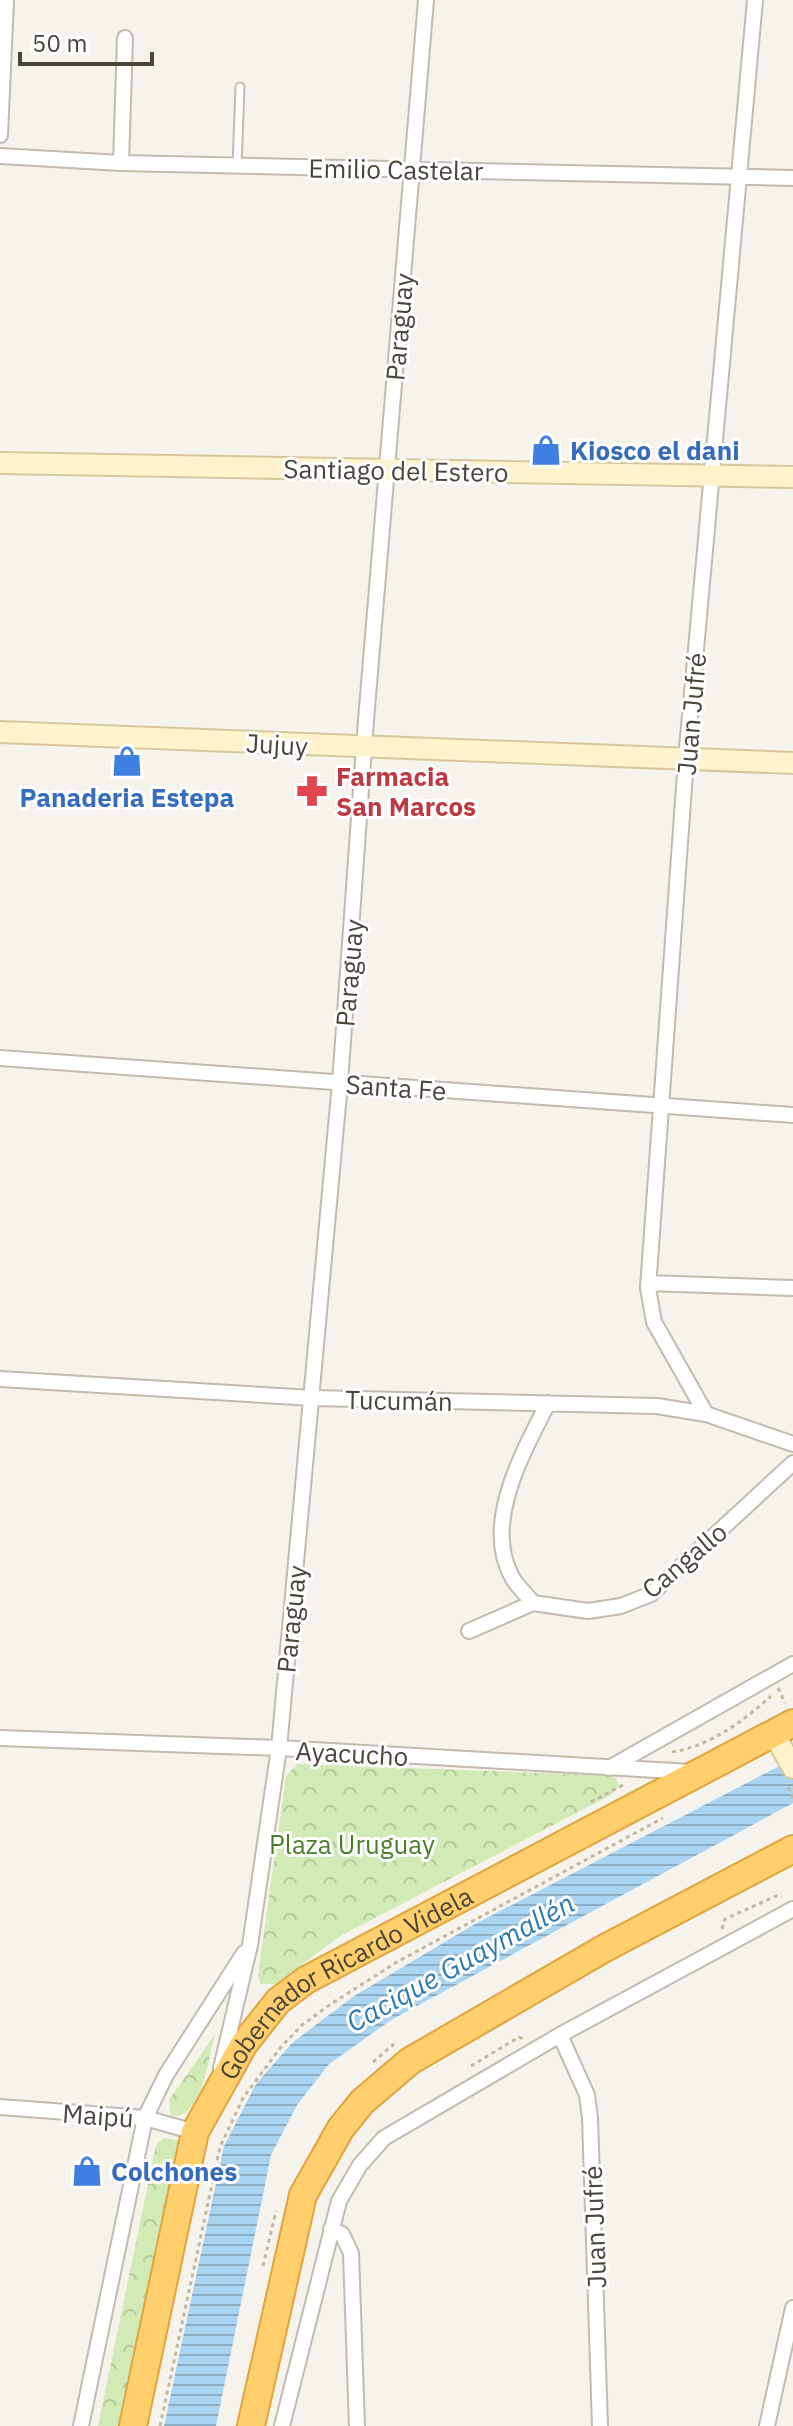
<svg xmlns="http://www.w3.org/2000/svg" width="793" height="2426" viewBox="0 0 793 2426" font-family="'IBM Plex Sans',sans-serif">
<defs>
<pattern id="forest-crowns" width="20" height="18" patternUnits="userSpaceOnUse" patternTransform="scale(2)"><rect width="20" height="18" fill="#d2eab5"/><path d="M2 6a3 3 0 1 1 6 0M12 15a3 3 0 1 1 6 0" fill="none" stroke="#b6ca9c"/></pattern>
<pattern id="water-rules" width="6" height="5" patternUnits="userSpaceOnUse" patternTransform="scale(2)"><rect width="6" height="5" fill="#a9d4f2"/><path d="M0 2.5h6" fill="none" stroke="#8caec5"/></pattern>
</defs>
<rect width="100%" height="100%" fill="#f6f3ec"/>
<path fill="url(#forest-crowns)" d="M297 1764 595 1775 615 1777 619 1786 611 1795 342 1935 275 1984H260L258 1975 286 1776Z
M215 2034C209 2056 202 2123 171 2115L169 2100Z
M164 2138 178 2140 183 2149 122 2426H98L156 2145Z"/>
<path fill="url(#water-rules)" d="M793 1759V1803L391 2020 329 2064 297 2105 271 2155 216 2426H164L224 2146 256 2084 292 2043 354 1996 475 1924Z"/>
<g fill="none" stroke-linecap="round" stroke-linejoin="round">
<defs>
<path id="lane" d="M237 166 240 87"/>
<path id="street" d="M0 135 6 0
M0 156 121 163 793 178
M121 163 125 38
M0 1058 793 1115
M648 1283 793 1288
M0 1379 313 1398 657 1406 706 1414 793 1444
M548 1403C524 1451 481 1524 513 1579 518 1587 527 1595 533 1603L588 1611 621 1606 651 1594 793 1463
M706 1414 654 1322 648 1288 686 759 755 0
M469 1631 533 1603
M0 1738 279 1748 691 1772
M609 1768 793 1664
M560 2035 587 2095 590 2118 600 2426
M221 2068 250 1945 279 1748 340 1083 366 720 426 0
M0 2107 145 2118 195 2132
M331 2229 342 2234 351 2253 357 2426
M81 2426 145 2118 166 2075 244 1953
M282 2426 339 2201 360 2165 384 2138 560 2035 793 1909
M767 2426 793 2308"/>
<path id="secondary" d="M0 463 793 477
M0 732 793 763
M774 1734 793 1768"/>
<g id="highway">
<path id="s1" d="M133 2426 195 2132 244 2044 278 2001 306 1980 793 1723"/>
<path d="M251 2426 303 2195 341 2128 362 2102 410 2061 605 1948 793 1849"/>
</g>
</defs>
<use href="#lane" stroke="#c2bbae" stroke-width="11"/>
<use href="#street" stroke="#c2bbae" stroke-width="18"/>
<use href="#secondary" stroke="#d6c79b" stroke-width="24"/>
<use href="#highway" stroke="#e0a43c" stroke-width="30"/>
<path stroke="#c4b79f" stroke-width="3" stroke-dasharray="4 4" stroke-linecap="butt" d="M778 1688 785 1703
M672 1752C708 1747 744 1721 771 1696
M788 1787 793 1798
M591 1802 623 1785
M722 1929 725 1919 776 1896 782 1897
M373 2062 394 2044
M471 2066 519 2037 523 2039
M263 2266 276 2211
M160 2426 220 2147 243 2098 281 2047 302 2025 331 2004 397 1962 663 1818"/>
<use href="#lane" stroke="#fff" stroke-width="7"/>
<use href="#street" stroke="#fff" stroke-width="14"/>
<use href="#secondary" stroke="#fff3cd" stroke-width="20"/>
<use href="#highway" stroke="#ffcf6e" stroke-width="26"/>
</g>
<defs>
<symbol id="shop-bare" viewBox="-9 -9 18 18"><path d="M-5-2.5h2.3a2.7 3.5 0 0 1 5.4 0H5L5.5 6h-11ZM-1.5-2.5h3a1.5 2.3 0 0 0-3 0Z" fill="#3f7fe0" stroke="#fff" stroke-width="2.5" paint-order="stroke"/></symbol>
<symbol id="pharmacy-bare" viewBox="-9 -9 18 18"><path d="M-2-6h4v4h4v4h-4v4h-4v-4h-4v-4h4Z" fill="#e0444e" stroke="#fff" stroke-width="2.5" paint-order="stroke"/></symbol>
</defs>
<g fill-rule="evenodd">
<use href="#shop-bare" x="524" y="428" width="44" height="44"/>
<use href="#shop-bare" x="105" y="739" width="44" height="44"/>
<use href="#pharmacy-bare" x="290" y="769" width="44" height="44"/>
<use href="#shop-bare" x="65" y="2149" width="44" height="44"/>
</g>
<g text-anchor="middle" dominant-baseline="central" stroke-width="6" stroke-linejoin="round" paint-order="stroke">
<g font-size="26" fill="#4b4439" stroke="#fff">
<text transform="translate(396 169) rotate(1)">Emilio Castelar</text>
<text transform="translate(399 327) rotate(-85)">Paraguay</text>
<text transform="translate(396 470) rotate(1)">Santiago del Estero</text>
<text transform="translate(691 714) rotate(-85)">Juan Jufré</text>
<text transform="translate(277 744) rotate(3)">Jujuy</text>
<text transform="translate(349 973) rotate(-85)">Paraguay</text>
<text transform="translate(396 1087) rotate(4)">Santa Fe</text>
<text transform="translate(399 1400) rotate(1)">Tucumán</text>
<text transform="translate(684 1560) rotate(-40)">Cangallo</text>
<text transform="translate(291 1619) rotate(-84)">Paraguay</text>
<text transform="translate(352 1753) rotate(3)">Ayacucho</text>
<text stroke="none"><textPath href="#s1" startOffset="520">Gobernador Ricardo Videla</textPath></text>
<text transform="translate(98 2115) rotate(4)">Maipú</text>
<text transform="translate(594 2227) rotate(-92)">Juan Jufré</text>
</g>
<g font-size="26" font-weight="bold" fill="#366cbe" stroke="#fff" text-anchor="start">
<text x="570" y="450">Kiosco el dani</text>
<text x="127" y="797" text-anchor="middle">Panaderia Estepa</text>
<text x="111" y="2171">Colchones</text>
</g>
<g font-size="26" font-weight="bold" fill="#be3a42" stroke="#fff" text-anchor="start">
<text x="336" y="776">Farmacia<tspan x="336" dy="30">San Marcos</tspan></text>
</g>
<g font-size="26" fill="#4a7f2a" stroke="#fff">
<text x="352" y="1844">Plaza Uruguay</text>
</g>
<g font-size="28" font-style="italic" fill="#2e7ab2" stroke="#fff">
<text transform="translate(460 1962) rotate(-29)">Cacique Guaymallén</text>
</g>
</g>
<path d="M20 52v12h132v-12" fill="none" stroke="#4b4439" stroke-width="4"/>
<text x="32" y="52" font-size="24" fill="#4b4439" stroke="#ffffff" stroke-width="6" paint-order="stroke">50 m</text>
</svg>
